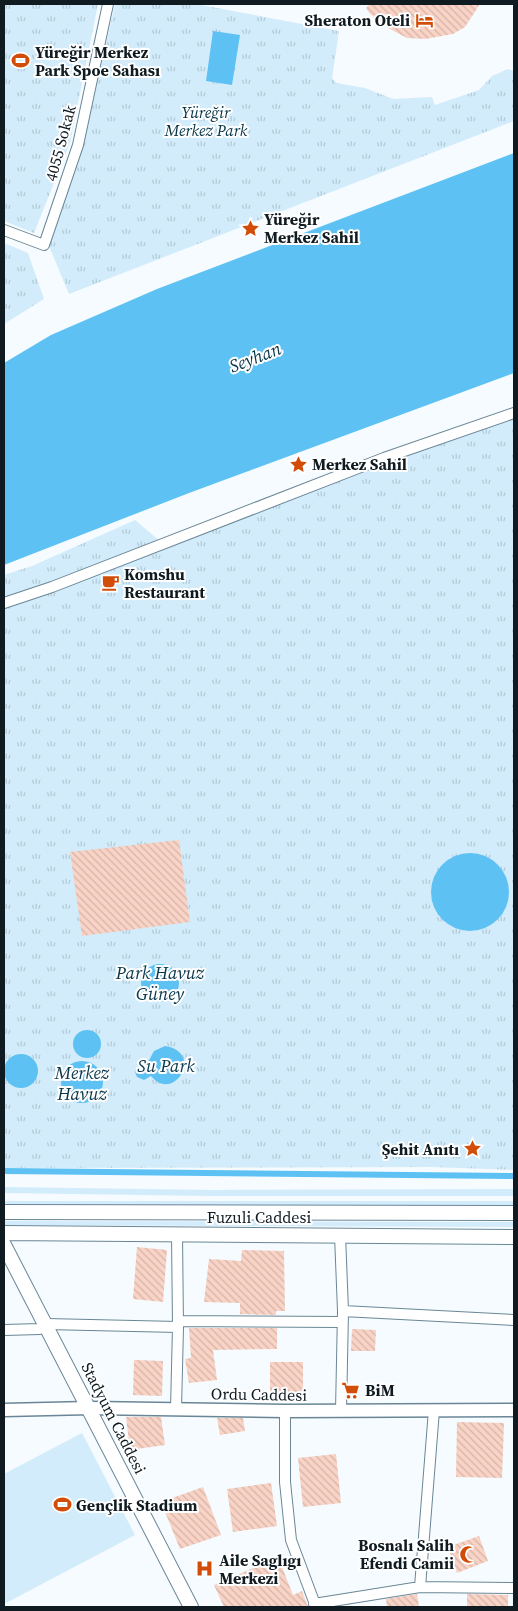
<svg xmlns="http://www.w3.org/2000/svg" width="518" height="1611" viewBox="0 0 518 1611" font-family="'Source Serif 4',serif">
<defs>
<pattern id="park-tufts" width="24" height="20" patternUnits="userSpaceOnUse" patternTransform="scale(1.25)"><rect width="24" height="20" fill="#d2ecfb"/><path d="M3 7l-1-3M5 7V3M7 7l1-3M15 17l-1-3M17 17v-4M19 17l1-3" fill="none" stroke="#b3cad7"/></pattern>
<pattern id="building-back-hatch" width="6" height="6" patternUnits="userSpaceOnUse" patternTransform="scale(1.25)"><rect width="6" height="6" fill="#f9d3c5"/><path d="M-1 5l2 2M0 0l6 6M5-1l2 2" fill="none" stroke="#d4b5a9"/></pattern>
</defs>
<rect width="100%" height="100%" fill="#f5fbfe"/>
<path fill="#d2ecfb" d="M4 1187 212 1190 514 1189V1196H212L4 1193Z
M4 1201H514V1206L4 1205Z
M4 1221 457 1222H514V1227L4 1225Z
M82 1433 135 1535 4 1604V1474Z"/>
<path fill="url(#park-tufts)" d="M4 4H98L70 143 34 233 4 221Z
M115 4H196L339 31 332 78 336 83 365 88 393 99 432 97 435 105 479 90 492 76 508 69 514 71V121L69 294 49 246 83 146Z
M4 243 28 253 44 299 4 324Z
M514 418V1170L432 1167 4 1168V575L32 566 135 520 167 547 378 465Z"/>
<path fill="#5dc2f3" d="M213 31 240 35 232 85 206 81Z
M514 153V373L189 493 4 565V363L51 335 157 289Z
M431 892a39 39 0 1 1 78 0a39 39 0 1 1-78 0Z
M141 983a19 19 0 1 1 38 0a19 19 0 1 1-38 0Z
M73 1044a14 14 0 1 1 28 0a14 14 0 1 1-28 0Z
M165 1046C205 1052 174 1104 151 1076L144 1080 137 1077 135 1072C137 1066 141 1063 147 1064L154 1051Z
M4 1071a17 17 0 1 1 34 0a17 17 0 1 1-34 0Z
M61 1082a21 21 0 1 1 42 0a21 21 0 1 1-42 0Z
M4 1168 511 1173H514V1179L4 1174Z"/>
<path fill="url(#building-back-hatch)" d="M370 4H480L465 27 453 34 425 39 407 38 390 29 370 14 366 8Z
M179 840 190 922 82 936 70 852Z
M137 1247 167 1250 163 1302 133 1299Z
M242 1250 284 1251 285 1311H276V1315L240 1314V1303L204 1302 209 1259 241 1261Z
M189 1328H277V1349L213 1350 217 1380 189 1383 185 1359 191 1358Z
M352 1329 376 1330 375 1351H351Z
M134 1360 163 1361 162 1396 133 1395Z
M270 1362H303V1396H270Z
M126 1417H161L165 1445 130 1450Z
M217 1418H243L245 1431 220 1435Z
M457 1422 504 1423 502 1478 456 1477Z
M336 1454 341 1503 303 1507 298 1458Z
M271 1483 277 1526 233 1532 227 1489Z
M203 1487 221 1535 180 1549 161 1502Z
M479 1536 488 1561 457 1573 448 1547Z
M278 1557 293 1595 302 1591 308 1607H224L214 1585Z
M417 1594 419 1607H387L386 1599Z
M467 1594 508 1595V1607H467Z"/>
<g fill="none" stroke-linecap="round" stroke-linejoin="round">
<defs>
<path id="minor" d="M4 230 44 245 78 145 108 4
M4 603 52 587 384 458 514 413
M340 1235 343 1311 341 1411
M343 1311 514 1320
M178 1321 342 1322
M4 1330 40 1329 46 1324 178 1327
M176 1409 178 1327 177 1234
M285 1411V1482L291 1540 316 1607
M420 1587 434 1410
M314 1604 420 1587 514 1588"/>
<path id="tertiary" d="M4 1410 90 1408 285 1411 514 1410"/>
<path id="secondary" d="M4 1212 514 1213
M4 1233 514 1237
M4 1245 191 1607"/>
</defs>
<use href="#minor" stroke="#6a8696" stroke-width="12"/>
<use href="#tertiary" stroke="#6a8696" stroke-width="15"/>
<use href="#secondary" stroke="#6a8696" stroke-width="16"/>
<use href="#minor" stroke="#fff" stroke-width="10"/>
<use href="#tertiary" stroke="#fff" stroke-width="12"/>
<use href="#secondary" stroke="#fff" stroke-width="14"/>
</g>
<defs>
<symbol id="hotel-bare" viewBox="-9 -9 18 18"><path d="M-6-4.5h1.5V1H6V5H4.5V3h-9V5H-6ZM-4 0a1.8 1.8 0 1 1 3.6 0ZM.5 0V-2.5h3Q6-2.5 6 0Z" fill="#d24d08" stroke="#fff" stroke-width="2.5" paint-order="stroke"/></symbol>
<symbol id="stadium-bare" viewBox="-9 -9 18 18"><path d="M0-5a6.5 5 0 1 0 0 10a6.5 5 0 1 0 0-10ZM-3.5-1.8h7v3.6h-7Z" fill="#d24d08" stroke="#fff" stroke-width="2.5" paint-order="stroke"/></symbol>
<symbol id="sight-bare" viewBox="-9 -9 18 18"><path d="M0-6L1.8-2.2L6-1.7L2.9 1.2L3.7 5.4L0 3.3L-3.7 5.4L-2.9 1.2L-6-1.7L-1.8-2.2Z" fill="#d24d08" stroke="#fff" stroke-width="2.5" paint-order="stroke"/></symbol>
<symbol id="cafe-bare" viewBox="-9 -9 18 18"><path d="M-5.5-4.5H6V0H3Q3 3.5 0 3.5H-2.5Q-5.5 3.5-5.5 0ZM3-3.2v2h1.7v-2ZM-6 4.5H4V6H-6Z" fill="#d24d08" stroke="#fff" stroke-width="2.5" paint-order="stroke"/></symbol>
<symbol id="supermarket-bare" viewBox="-9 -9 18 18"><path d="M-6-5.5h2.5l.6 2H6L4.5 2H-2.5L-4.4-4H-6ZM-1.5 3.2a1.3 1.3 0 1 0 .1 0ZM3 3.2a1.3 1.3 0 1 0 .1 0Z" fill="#d24d08" stroke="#fff" stroke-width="2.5" paint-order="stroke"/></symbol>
<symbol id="mosque-bare" viewBox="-9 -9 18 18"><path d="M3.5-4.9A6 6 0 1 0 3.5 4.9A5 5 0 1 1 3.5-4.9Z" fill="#d24d08" stroke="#fff" stroke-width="2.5" paint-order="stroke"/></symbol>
<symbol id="hospital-bare" viewBox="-9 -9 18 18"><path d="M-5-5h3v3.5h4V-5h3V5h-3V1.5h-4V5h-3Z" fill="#d24d08" stroke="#fff" stroke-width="2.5" paint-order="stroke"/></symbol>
</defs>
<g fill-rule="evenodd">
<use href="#hotel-bare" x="412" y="8" width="25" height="25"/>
<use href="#stadium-bare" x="8" y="48" width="25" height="25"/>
<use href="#sight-bare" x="238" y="216" width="25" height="25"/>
<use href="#sight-bare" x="286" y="452" width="25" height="25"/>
<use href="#cafe-bare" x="98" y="570" width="25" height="25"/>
<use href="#sight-bare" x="460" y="1136" width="25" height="25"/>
<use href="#supermarket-bare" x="338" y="1378" width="25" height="25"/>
<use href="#stadium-bare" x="50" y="1492" width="25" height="25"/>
<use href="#mosque-bare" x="456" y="1542" width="25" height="25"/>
<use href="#hospital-bare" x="192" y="1556" width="25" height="25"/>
</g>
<g text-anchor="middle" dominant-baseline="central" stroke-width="4" stroke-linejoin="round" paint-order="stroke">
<g font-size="16" font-weight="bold" fill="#0f1b21" stroke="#fff" text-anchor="start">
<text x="410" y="20" text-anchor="end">Sheraton Oteli</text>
<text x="35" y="52">Yüreğir Merkez<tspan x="35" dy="18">Park Spoe Sahası</tspan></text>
<text x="264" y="219">Yüreğir<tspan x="264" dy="18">Merkez Sahil</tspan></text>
<text x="312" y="464">Merkez Sahil</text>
<text x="124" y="574">Komshu<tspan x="124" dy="18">Restaurant</tspan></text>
<text x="459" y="1149" text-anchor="end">Şehit Anıtı</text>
<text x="365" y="1390">BiM</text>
<text x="76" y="1505">Gençlik Stadium</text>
<text x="454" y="1545" text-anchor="end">Bosnalı Salih<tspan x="454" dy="18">Efendi Camii</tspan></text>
<text x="219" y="1560">Aile Saglıgı<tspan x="219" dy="18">Merkezi</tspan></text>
</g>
<g font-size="16" font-style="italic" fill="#043347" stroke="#fff">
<text x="206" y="112">Yüreğir<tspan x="206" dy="18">Merkez Park</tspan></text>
</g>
<g font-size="16" fill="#0f1b21" stroke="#fff">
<text transform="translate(60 143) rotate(-75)">4055 Sokak</text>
<text x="259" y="1217">Fuzuli Caddesi</text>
<text transform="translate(259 1394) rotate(1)">Ordu Caddesi</text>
<text transform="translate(114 1418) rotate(63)">Stadyum Caddesi</text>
</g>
<g font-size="18" font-style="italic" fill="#08374b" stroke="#fff">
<text transform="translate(255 357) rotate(-21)">Seyhan</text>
<text x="160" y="972">Park Havuz<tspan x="160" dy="21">Güney</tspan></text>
<text x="166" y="1065">Su Park</text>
<text x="82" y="1072">Merkez<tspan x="82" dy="21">Havuz</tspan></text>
</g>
</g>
<rect width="518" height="1611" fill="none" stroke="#0f1b21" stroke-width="10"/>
</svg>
